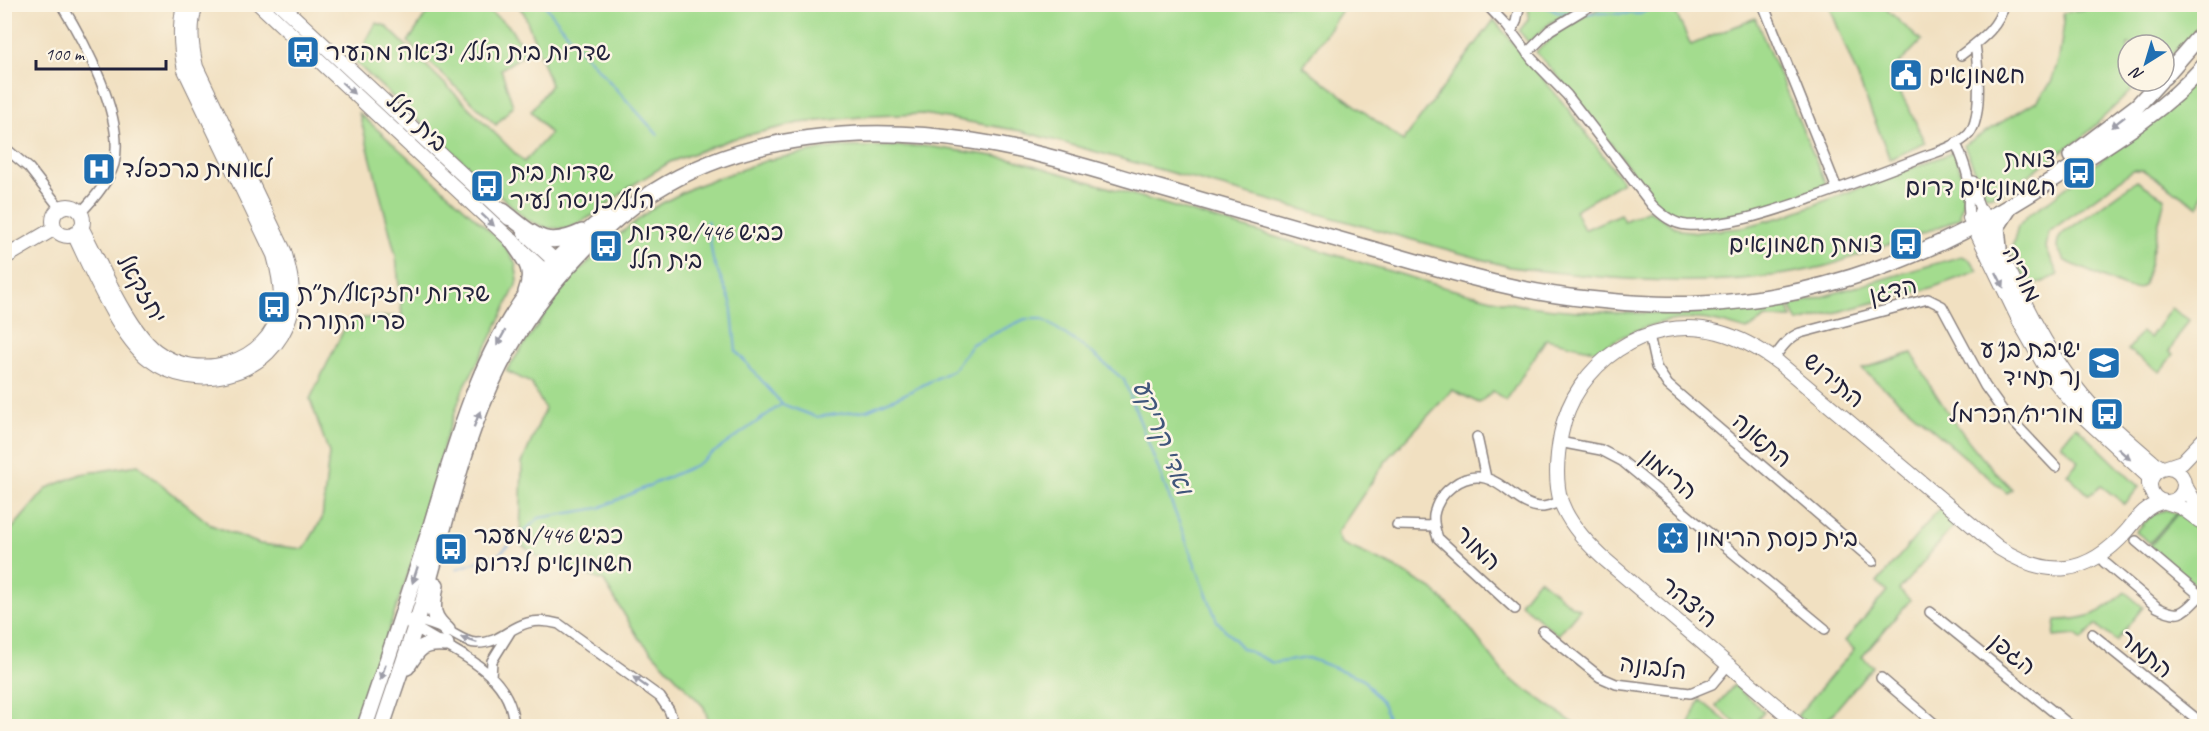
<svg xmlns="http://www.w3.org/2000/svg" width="2209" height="731" viewBox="0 0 2209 731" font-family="Caveat,'Playpen Sans Hebrew',sans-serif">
<rect width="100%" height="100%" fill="#fcf5e5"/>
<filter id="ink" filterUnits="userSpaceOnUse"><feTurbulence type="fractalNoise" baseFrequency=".0167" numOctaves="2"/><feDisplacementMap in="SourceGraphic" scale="12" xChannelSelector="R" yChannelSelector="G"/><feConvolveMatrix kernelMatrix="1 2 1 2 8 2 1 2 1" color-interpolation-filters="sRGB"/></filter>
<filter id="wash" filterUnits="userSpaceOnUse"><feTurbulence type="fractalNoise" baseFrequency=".008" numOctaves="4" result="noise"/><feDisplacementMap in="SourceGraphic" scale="24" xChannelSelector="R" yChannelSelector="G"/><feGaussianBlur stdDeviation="1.35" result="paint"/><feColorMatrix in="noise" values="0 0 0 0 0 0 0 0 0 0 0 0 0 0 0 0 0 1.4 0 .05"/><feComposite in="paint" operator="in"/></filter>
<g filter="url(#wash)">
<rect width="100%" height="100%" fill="#f1e0c1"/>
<path fill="#a3dc8e" stroke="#627f64" stroke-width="1.5" d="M433 4 485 5 486 9 508 25 527 53 501 69 513 106 496 125 408 42Z
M517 5H1342L1345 6 1303 66 1403 141 1494 20 1564 104 1623 182 1575 210 1584 230 1620 214 1624 221 1649 210 1680 230 1698 232 1740 228 1785 216 1954 152 1966 187 1960 213 1961 217 1947 224C1919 234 1892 243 1865 253 1851 257 1836 264 1822 267 1718 291 1614 280 1510 267L1021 131 923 114 871 116 799 123 732 139 670 162 631 186 597 213 568 229 547 228 527 220 355 62 376 23 386 26 524 162 550 134 531 111 551 85 524 13Z
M1529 5V4L1583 5 1550 23 1529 43 1519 31 1528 20Z
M1605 5H1672L1691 45 1755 18 1826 184C1782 202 1698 239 1657 204L1572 93 1536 52 1562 28Z
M1829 5H1887L1885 8 1921 41 1889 74 1905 101 1926 143 1890 159Z
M2106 5H2204V20L2189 38 2164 60V45H2128V81H2141L2083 137 2001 194 1986 196 1964 145 2038 100 2051 83 2059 58 2064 23 2063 13Z
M2204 69V185L2199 207 2143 170H2133L2049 232 2046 248 2058 275 2029 288 2011 251 2018 226 2029 214 2049 201 2157 116Z
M359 113 502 242 515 262 518 281 490 340 463 389 445 441 412 563 355 726H5V537L47 488 81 474 138 465 211 525 260 544 304 549 322 519 329 453 310 399 349 319 402 316 396 256Z
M927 146 1013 159 1450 289C1473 294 1497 301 1521 305 1609 318 1699 313 1787 306L1792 318H1766L1747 330C1732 326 1714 319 1698 319 1662 318 1627 331 1598 351L1546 339 1506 401 1493 391 1479 403 1452 390 1386 461 1337 533 1341 543 1392 566 1432 589 1462 618 1506 676 1578 726H710L704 707 638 637 604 581 543 560 520 544 522 463 545 409 531 383 506 371 565 285 606 245 653 208 693 187 768 160 837 147Z
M2137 181 2165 198 2144 286 2136 289 2127 288 2065 261 2057 247 2058 240 2062 234Z
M1962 256 1970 260 1978 271 1931 288 1798 322 1790 306Z
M2171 308 2189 320 2169 351 2173 354 2160 372 2128 350 2141 332 2150 338Z
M1912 353C1940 404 1970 449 2012 489L2007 493 1862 369Z
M2076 426 2139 487 2125 504 2101 486 2089 495 2067 474 2079 461 2061 444Z
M1939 509 1956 523 1899 590 1910 600 1862 657 1873 666 1822 726H1810L1797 716 1854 649 1845 641 1887 591 1877 583Z
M2167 510 2176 513 2150 543 2136 532C2146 521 2152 512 2167 510Z
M2178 513 2204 535V592L2150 546Z
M1539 579 1572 606 1580 609 1558 635 1520 603Z
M2125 592 2143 607 2116 641 2096 625 2082 640 2076 635 2054 637 2056 620C2088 620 2101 614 2125 592Z
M1734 685 1764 712 1752 726H1739L1716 706Z
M1700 700 1732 726H1689Z"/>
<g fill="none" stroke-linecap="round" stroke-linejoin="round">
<path stroke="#6da3db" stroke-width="2" d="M544 4 579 48 658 135
M1540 4 1557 12 1571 13
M1586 13 1640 14 1659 4
M707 221 713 260 731 302 736 351 782 404 816 417 867 410 905 394 953 370 972 344 1025 319H1043L1092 353 1124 380 1217 621 1242 648 1273 663 1308 658 1362 678 1384 705 1390 726
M456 569 499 554 539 518 599 508 696 465 782 404"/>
</g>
</g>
<g filter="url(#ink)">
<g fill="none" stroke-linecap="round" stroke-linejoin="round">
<defs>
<path id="street" d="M61 4C84 41 126 119 114 164 108 183 94 199 80 213
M1486 4 1507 26 1532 59 1567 95 1652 205C1662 215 1673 224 1687 225 1730 227 1773 211 1812 198 1847 186 1881 173 1915 160 1932 153 1956 148 1969 134 1983 117 1978 65 1975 44
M1763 4 1837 189
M1511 32 1516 22 1520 4
M1527 53 1550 30 1593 4
M1961 55C1979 41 1999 28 2004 4
M1956 143C1961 156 1968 171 1969 185 1970 197 1966 206 1970 218
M4 147 29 168 60 208
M1973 181 1977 201 1981 212
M1649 335 1656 367 1668 385 1873 561
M1773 359C1781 349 1787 338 1800 333L1928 299 1942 306 1985 386 2003 411 2056 467
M1477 437 1486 478
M1559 442 1601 450 1622 461 1825 629
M1397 525 1434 526
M2136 541 2203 598
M2101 555 2104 562 2157 607C2180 619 2183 613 2200 596
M1515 609 1438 538C1435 530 1433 523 1434 515 1438 492 1463 473 1485 478 1506 483 1520 508 1543 507 1549 506 1556 503 1561 502
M1930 612 2071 726
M1543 631 1600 677 1616 684 1690 693 1712 684 1728 665
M2092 634 2204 725
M491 677 492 661 510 632
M1881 678 1937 726
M514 726C511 664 441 650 402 618 417 619 431 624 446 630 455 634 466 643 476 643 509 644 513 612 559 624L660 697 669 710 675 726"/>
<path id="secondary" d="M259 4 545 272 553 275
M280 4 509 218
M53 221a15 15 0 1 1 30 0a15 15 0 1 1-30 0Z
M1981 212C2010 271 2035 334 2075 386 2097 415 2126 439 2154 463L2162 468
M1970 218 2022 326 2050 375 2084 417 2149 477V485
M81 227C99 260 128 330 156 351 198 383 269 364 280 309 283 291 279 273 274 255L185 70C180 47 179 27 184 4
M525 233 556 262 558 269
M74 234C91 269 119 336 149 359 196 396 274 375 290 315 295 293 290 272 284 251L196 67C191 45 189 26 196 4
M4 258 55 228
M2167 467 2182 462 2204 439
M2150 485a17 17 0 1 1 34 0a17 17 0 1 1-34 0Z
M2184 484 2193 499 2204 510
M2166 502 2181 507 2204 524
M1800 726 1602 557C1586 542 1569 524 1561 502 1555 482 1557 455 1561 434 1574 364 1647 313 1718 332 1741 338 1760 349 1779 363L1999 548C2048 579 2087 576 2127 531 2137 519 2145 506 2162 502"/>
<path id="primary" d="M2164 77 2204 31
M2071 156 2137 106 2160 81
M503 211C533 234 544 250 582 232
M512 241C525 260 535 269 526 292
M1999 248 1997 227 2008 210
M436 585C433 606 429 615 447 630
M407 667C419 647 423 642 446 644
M365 726C387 662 408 597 429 532 455 447 477 357 533 286 553 260 580 238 605 217
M382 726C395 687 409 647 421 608 450 511 468 407 526 321 559 272 604 224 653 192 746 133 865 125 972 141 1035 150 1098 171 1159 188 1239 211 1319 234 1399 257 1461 275 1524 293 1588 299 1625 303 1664 306 1701 304 1823 299 1940 252 2041 187 2098 150 2159 117 2204 66"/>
</defs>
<use href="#street" stroke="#8a817e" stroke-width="12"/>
<use href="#secondary" stroke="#8a817e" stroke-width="16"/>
<use href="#primary" stroke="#8a817e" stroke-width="18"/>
<use href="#street" stroke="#fff" stroke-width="9"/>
<use href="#secondary" stroke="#fff" stroke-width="14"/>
<use href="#primary" stroke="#fff" stroke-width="15"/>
</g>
<defs><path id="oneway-solid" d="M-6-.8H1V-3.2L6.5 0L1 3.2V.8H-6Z" transform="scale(1.5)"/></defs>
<g fill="#9c9ca7">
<use href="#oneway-solid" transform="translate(348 88) rotate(43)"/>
<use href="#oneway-solid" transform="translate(2118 122) rotate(142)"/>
<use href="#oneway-solid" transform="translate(488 220) rotate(43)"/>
<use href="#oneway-solid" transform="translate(2000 280) rotate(64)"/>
<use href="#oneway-solid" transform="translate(501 338) rotate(119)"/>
<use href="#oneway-solid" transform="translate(477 419) rotate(-69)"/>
<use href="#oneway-solid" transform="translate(2124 454) rotate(42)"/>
<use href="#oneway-solid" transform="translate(415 575) rotate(108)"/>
<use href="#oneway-solid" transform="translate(469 640) rotate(-162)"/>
<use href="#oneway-solid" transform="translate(383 672) rotate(109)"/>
<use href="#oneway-solid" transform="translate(640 682) rotate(-144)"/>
</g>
</g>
<defs>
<symbol id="bus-square" viewBox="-11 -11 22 22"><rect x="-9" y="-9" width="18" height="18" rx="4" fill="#1f6fb2" stroke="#fcf5e5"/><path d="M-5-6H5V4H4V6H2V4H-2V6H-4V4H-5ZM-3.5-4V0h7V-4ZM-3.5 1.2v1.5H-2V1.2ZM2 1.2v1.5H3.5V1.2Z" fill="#fff"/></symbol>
<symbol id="civic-square" viewBox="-11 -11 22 22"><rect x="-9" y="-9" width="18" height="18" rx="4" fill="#1f6fb2" stroke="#fcf5e5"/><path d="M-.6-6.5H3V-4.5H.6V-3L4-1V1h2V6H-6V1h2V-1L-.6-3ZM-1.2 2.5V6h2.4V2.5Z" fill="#fff"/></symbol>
<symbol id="hospital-square" viewBox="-11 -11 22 22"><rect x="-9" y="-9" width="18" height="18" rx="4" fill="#1f6fb2" stroke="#fcf5e5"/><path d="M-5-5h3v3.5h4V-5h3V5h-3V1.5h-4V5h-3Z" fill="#fff"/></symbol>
<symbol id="school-square" viewBox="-11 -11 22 22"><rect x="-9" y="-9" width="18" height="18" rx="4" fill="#1f6fb2" stroke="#fcf5e5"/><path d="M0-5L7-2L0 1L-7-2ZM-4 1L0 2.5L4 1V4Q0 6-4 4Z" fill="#fff"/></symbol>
<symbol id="synagogue-square" viewBox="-11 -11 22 22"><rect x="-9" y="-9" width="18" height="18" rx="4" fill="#1f6fb2" stroke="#fcf5e5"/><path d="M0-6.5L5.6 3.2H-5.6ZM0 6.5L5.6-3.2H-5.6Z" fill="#fff"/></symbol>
</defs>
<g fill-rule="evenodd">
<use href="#bus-square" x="284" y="33" width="38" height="38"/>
<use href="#civic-square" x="1887" y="56" width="38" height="38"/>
<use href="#hospital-square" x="80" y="150" width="38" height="38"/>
<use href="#bus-square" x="2060" y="154" width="38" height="38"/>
<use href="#bus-square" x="468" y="167" width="38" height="38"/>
<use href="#bus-square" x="1887" y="225" width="38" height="38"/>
<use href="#bus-square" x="587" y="227" width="38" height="38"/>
<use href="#bus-square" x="255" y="288" width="38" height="38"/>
<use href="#school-square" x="2085" y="344" width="38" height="38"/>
<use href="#bus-square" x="2088" y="395" width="38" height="38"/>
<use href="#synagogue-square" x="1654" y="519" width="38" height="38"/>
<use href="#bus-square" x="432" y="530" width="38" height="38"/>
</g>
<g text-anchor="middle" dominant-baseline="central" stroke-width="5" stroke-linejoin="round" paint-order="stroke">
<g font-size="24" fill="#22223b" stroke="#fcf5e5" text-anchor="start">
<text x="326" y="52">שדרות בית הלל/ יציאה מהעיר</text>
<text x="1929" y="75">חשמונאים</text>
<text x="2056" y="159" text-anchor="end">צומת<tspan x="2056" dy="28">חשמונאים דרום</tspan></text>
<text x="122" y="169">לאומית ברכפלד</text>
<text x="510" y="172">שדרות בית<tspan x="510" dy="28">הלל/כניסה לעיר</tspan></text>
<text x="629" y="232">כביש 446/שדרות<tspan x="629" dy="28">בית הלל</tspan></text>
<text x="1883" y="244" text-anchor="end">צומת חשמונאים</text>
<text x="297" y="293">שדרות יחזקאל/ת״ת<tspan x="297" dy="28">פרי התורה</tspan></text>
<text x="2081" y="349" text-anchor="end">ישיבת בנ"ע<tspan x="2081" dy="28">נר תמיד</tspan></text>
<text x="2084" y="414" text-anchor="end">מוריה/הכרמל</text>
<text x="474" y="535">כביש 446/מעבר<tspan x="474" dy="28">חשמונאים לדרום</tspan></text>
<text x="1696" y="538">בית כנסת הרימון</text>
</g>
<g font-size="24" fill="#22223b" stroke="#fcf5e5">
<text transform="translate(417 122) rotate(43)">בית הלל</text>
<text transform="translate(2022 274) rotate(64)">מוריה</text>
<text transform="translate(142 289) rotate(60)">יחזקאל</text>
<text transform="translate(1893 290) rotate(-13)">הדגן</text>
<text transform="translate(1834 380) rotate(40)">התירוש</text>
<text transform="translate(1762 440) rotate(41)">התאנה</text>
<text transform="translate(1669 474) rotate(40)">הרימון</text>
<text transform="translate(1478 548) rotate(44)">המור</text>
<text transform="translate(1689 602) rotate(40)">היצהר</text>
<text transform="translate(2013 654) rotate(39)">הגפן</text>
<text transform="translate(2146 654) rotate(39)">התמר</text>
<text transform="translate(1653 667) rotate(7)">הלבונה</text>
</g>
<g font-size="26" font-style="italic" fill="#40567b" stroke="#fcf5e5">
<text transform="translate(1163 437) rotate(68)">ואדי קריקע</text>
</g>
</g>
<rect width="2209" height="731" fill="none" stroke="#fcf5e5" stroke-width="24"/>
<g transform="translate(2146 63) rotate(217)"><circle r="28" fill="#fcf5e5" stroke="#a5a1a1" stroke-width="1.5"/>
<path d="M0-4.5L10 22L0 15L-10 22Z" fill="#1f6fb2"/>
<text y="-9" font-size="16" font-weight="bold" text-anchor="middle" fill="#22223b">N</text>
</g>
<path d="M36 60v9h130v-9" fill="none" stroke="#22223b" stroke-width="3"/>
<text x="45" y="60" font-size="18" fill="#22223b" stroke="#fcf5e5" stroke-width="4.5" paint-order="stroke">100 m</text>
</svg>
